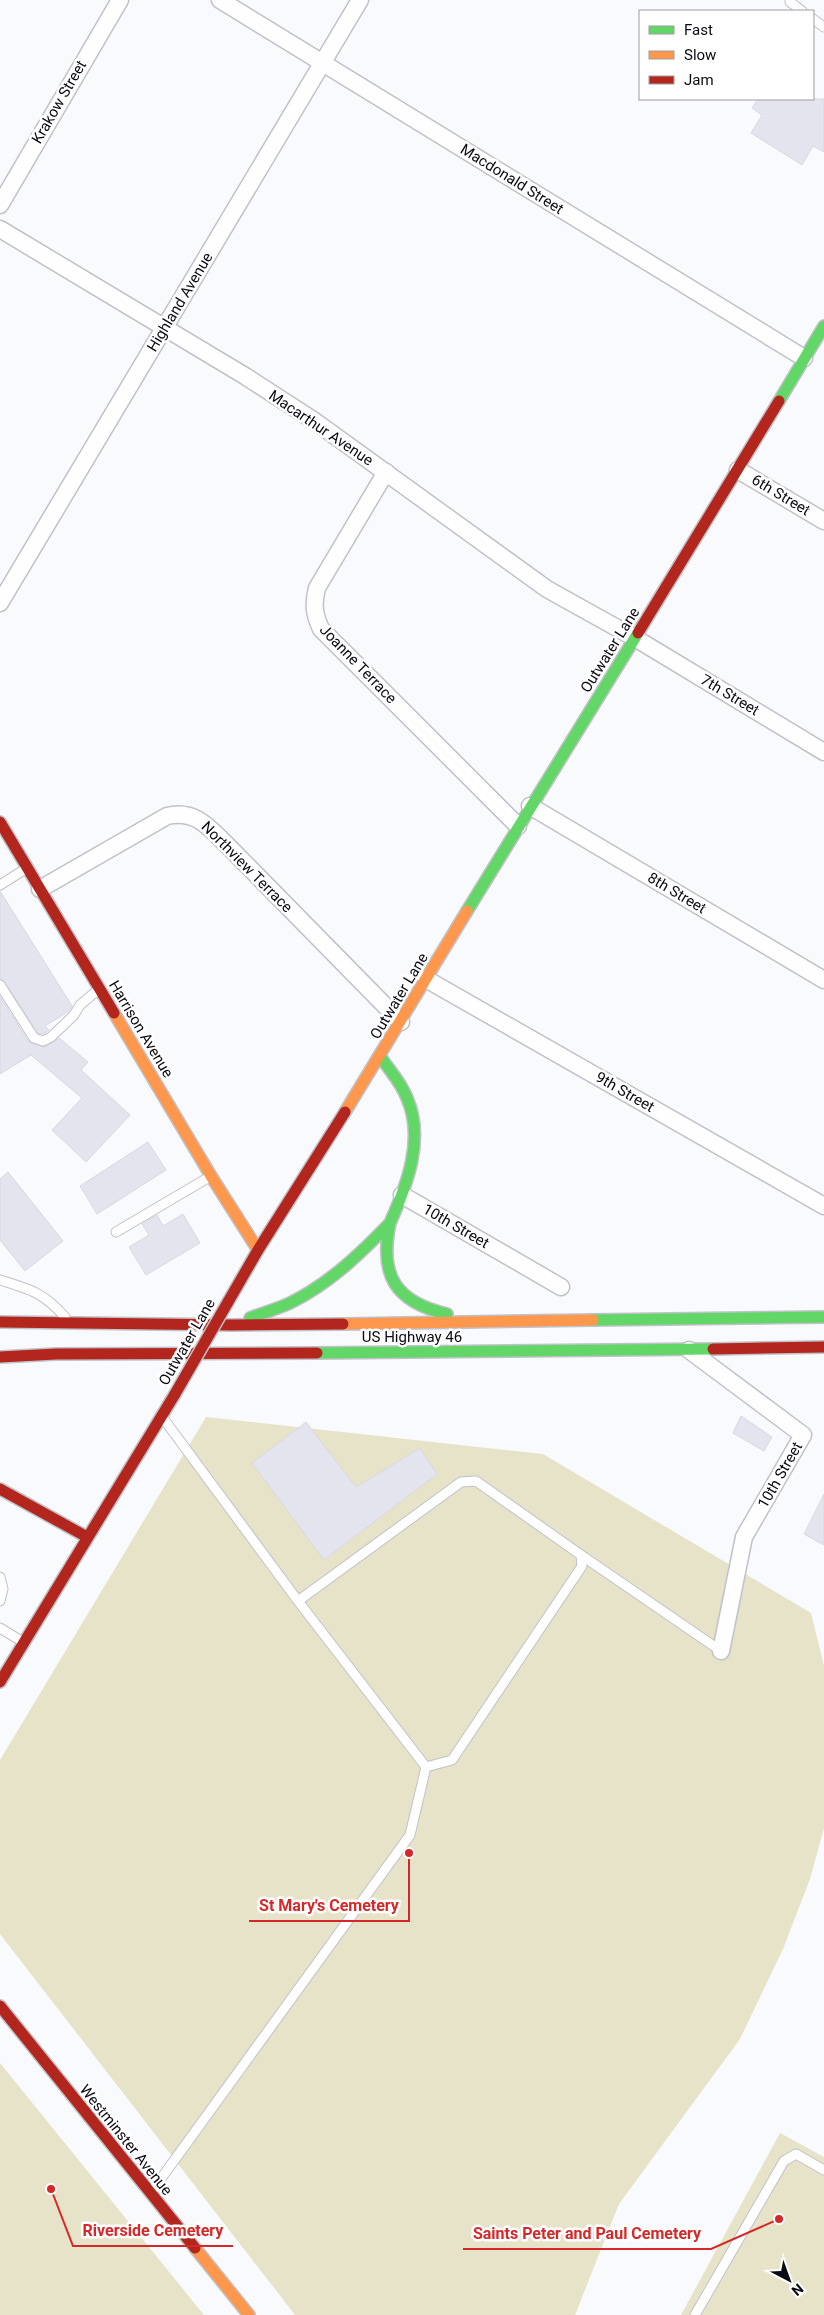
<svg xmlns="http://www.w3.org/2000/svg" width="824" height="2315" viewBox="0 0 824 2315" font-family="Roboto,sans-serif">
<rect width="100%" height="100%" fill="#f9fafe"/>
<path fill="#e6e3c9" d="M206 1417 543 1454 811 1613 824 1666V1828L810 1879 783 1949 740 2039 619 2204 575 2315H295L0 1934V1760Z
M0 2063 204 2315H0Z
M780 2133 824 2157V2315H681Z"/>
<path fill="#e4e4ef" stroke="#d8d8e0" d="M758 99H824V152L813 146 802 165 751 133 762 115 752 108Z
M0 891 72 1006 69 1011 45 1026 49 1030 43 1034 38 1033 5 982 0 979Z
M0 997 29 1042 45 1047 59 1038 88 1062 81 1070 130 1115 86 1162 52 1130 82 1098 31 1055 0 1074Z
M148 1142 166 1170 97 1214 80 1186Z
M8 1172 63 1241 25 1271 0 1240V1179Z
M183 1214 200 1243 146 1275 129 1247 149 1235 142 1224 157 1215 163 1226Z
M741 1416 772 1437 764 1451 733 1433Z
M306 1422 356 1487 420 1448 437 1474 324 1560 252 1463Z
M824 1494V1545L804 1534Z"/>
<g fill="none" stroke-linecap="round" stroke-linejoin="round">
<defs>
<path id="lane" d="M790 0V2L802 11
M813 19 824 27
M0 885 27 868
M0 985 34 1038 43 1041 51 1037 74 1015 80 1005 99 989
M116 1232 211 1176
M0 1280C30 1289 44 1293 65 1317
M581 1555 721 1651
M0 1577 3 1589 0 1601
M298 1601 461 1482 476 1481 581 1555 582 1566 452 1760 426 1767
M0 1628 23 1642
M152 2191 410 1835 426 1767 298 1601 163 1418
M695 2315 784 2161 796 2154 824 2170"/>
<path id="street" d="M220 0 804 358
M0 205 120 0
M0 229 245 376 313 420 547 589 635 638 824 752
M738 470 824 521
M386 472 317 588C313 604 314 614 321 629L518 826
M0 603 360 0
M530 806 824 980
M40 889 167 816C197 809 210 829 230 848L401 1022
M426 979 824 1206
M402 1195 561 1287
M689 1350 803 1435 744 1537 721 1651"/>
<path id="fast" d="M779 401 824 326
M467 911 638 633
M380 1056C389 1070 401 1082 407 1098 425 1139 407 1185 390 1223
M390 1223C379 1275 395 1302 447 1314
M250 1318C263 1313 277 1309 290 1303 329 1284 360 1254 390 1223
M593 1320 824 1317
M317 1353 713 1349"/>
<path id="slow" d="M114 1013 211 1176 258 1250
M345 1112 467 911
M343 1324 593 1320
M195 2248 249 2315"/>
<path id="jam" d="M638 633 779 401
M0 822 114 1013
M228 1302 258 1250 345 1112
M0 1322 233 1325 343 1324
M713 1349 824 1347
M0 1357 56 1354 317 1353
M0 1489 87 1537
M0 1682 175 1394
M0 2006 195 2248"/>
</defs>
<use href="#lane" stroke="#c1c2c9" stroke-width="11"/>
<use href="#street" stroke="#c1c2c9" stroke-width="19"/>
<use href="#fast" stroke="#c1c2c9" stroke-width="14"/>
<use href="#slow" stroke="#c1c2c9" stroke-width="14"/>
<use href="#jam" stroke="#c1c2c9" stroke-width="14"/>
<use href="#lane" stroke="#fefeff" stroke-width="9"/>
<use href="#street" stroke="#fefeff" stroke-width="16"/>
<use href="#fast" stroke="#63d668" stroke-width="11"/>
<use href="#slow" stroke="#ff974d" stroke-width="11"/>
<use href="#jam" stroke="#b3261e" stroke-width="11"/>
<defs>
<path id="jam-bridge" d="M175 1394 228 1302"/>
</defs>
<use href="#jam-bridge" stroke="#c1c2c9" stroke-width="14" stroke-linecap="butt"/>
<use href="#jam-bridge" stroke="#b3261e" stroke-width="11"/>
</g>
<g text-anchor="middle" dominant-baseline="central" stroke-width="5" stroke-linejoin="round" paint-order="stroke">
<g font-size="15" fill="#0a0a14" stroke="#fff">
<text transform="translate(59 102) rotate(-60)">Krakow Street</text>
<text transform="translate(512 179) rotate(32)">Macdonald Street</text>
<text transform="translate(180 302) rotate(-59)">Highland Avenue</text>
<text transform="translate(321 428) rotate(34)">Macarthur Avenue</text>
<text transform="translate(781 495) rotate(31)">6th Street</text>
<text transform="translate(610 650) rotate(-58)">Outwater Lane</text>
<text transform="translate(358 664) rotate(46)">Joanne Terrace</text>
<text transform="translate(730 695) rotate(31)">7th Street</text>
<text transform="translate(247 867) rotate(45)">Northview Terrace</text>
<text transform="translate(677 893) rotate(31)">8th Street</text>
<text transform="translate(399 996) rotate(-59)">Outwater Lane</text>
<text transform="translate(141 1029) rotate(59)">Harrison Avenue</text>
<text transform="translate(625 1092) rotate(30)">9th Street</text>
<text transform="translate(456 1226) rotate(30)">10th Street</text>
<text x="412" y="1337">US Highway 46</text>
<text transform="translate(187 1342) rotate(-60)">Outwater Lane</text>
<text transform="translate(780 1475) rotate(-60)">10th Street</text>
<text transform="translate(126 2140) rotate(51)">Westminster Avenue</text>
</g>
</g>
<path fill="none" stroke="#d62828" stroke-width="2" d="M409 1853L409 1921H249M51 2189L73 2246H233M779 2219L711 2249H463"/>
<g fill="#d62828" stroke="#fff" stroke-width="2">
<circle cx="409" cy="1853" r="5"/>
<circle cx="51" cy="2189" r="5"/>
<circle cx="779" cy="2219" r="5"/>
</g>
<g font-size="16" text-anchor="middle" font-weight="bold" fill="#d62828" stroke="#fff" stroke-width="5" stroke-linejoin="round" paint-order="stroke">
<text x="329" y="1911">St Mary's Cemetery</text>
<text x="153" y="2236">Riverside Cemetery</text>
<text x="587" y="2239">Saints Peter and Paul Cemetery</text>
</g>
<rect x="639" y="10" width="175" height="90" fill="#ffffff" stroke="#9d9da1"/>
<rect x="649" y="26" width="25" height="8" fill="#63d668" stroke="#9d9da1"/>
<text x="684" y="35" font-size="15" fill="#0a0a14">Fast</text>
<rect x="649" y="51" width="25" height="8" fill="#ff974d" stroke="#9d9da1"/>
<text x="684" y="60" font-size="15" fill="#0a0a14">Slow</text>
<rect x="649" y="76" width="25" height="8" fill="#b3261e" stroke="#9d9da1"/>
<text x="684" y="85" font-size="15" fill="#0a0a14">Jam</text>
<g transform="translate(789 2280) rotate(139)" stroke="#ffffff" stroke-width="4" paint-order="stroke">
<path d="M0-4L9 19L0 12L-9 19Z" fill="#0a0a14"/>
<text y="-8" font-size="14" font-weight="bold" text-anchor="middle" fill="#0a0a14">N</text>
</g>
</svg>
